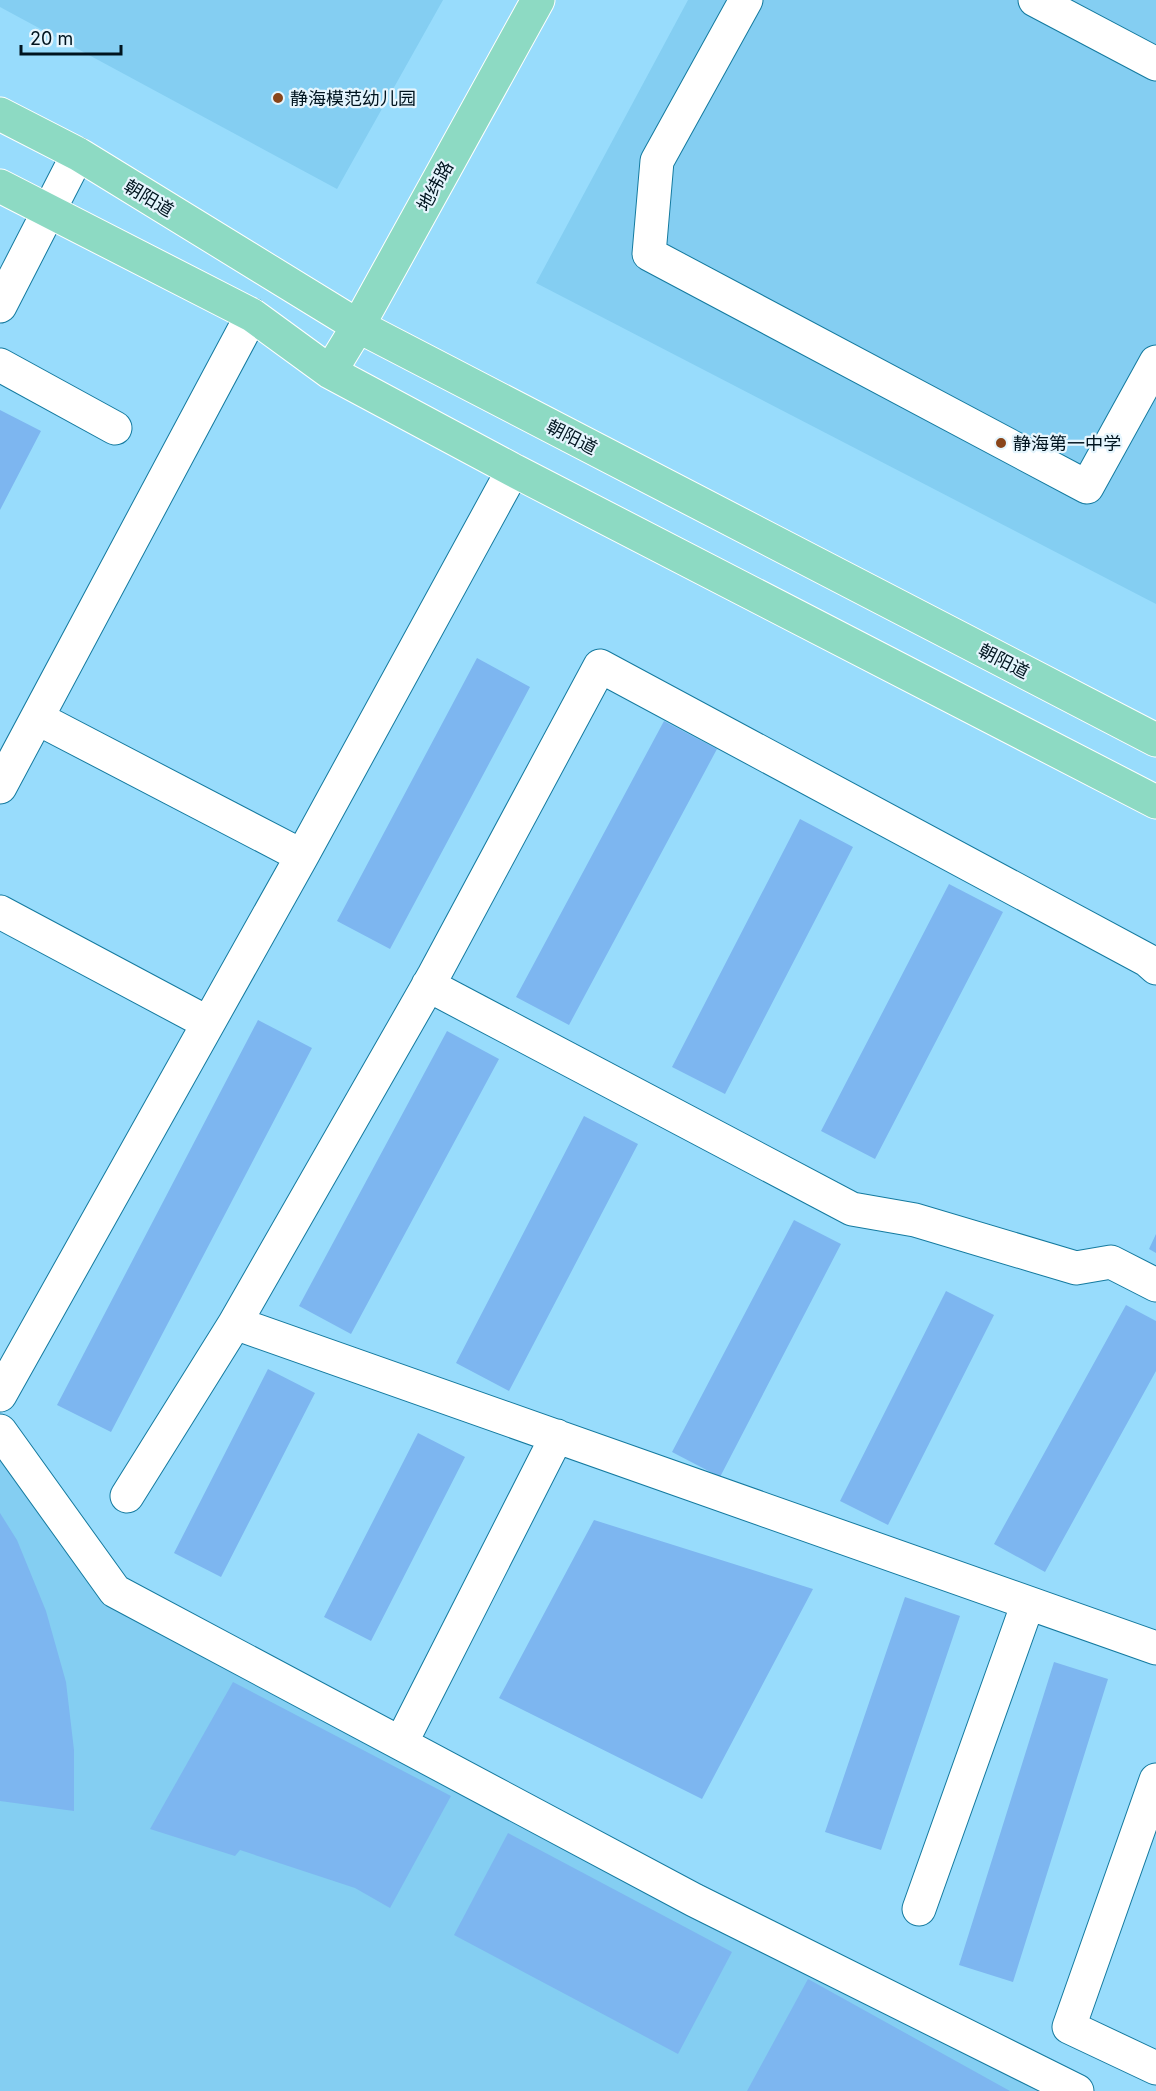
<svg xmlns="http://www.w3.org/2000/svg" width="1156" height="2091" viewBox="0 0 1156 2091" font-family="Inter,'Noto Sans SC',sans-serif">
<rect width="100%" height="100%" fill="#98dcfc"/>
<path fill="#84cef2" d="M0 0H443L337 189 0 7Z
M688 0H1156V604L536 283Z
M0 1433 131 1592 1086 2091H0Z"/>
<path fill="#7db6f0" d="M0 410 41 431 0 510Z
M477 658 530 687 390 949 337 921Z
M664 721 717 749 569 1025 516 997Z
M800 819 853 847 725 1094 672 1067Z
M949 884 1003 912 875 1159 821 1131Z
M258 1020 312 1048 111 1432 57 1405Z
M447 1031 499 1059 351 1334 299 1306Z
M584 1116 638 1144 509 1391 456 1363Z
M794 1220 841 1244 720 1477 672 1452Z
M1156 1234V1253L1149 1249Z
M946 1291 994 1315 888 1525 840 1501Z
M1126 1305 1156 1321V1371L1045 1572 994 1544Z
M268 1369 315 1393 221 1577 174 1553Z
M418 1433 465 1457 371 1641 324 1617Z
M0 1513 17 1540 46 1611 66 1682 74 1750V1811L0 1801Z
M594 1520 813 1589 702 1799 499 1698Z
M905 1597 960 1616 881 1850 825 1832Z
M1054 1662 1108 1679 1013 1982 959 1965Z
M233 1682 451 1796 390 1908 355 1888 240 1850 235 1856 150 1829Z
M508 1833 732 1952 678 2054 454 1935Z
M808 1979 1010 2091H747Z"/>
<g fill="none" stroke-linecap="round" stroke-linejoin="round">
<defs>
<path id="minor" d="M746 0 657 161 649 254 1087 487 1156 362
M1035 0 1156 64
M0 306 78 154
M0 365 115 428
M37 718 302 856
M0 787 252 315
M0 912 208 1023
M1156 968 1147 960 600 666 433 977 235 1323 1156 1648
M428 985 852 1209 915 1220 1076 1268 1111 1262 1156 1285
M0 1395 302 856 513 470
M0 1431 115 1591 694 1900 1077 2091
M127 1496 235 1323
M401 1743 557 1436
M1156 1780 1069 2027 1156 2068
M919 1909 1028 1603"/>
<path id="major" d="M0 114 78 154 358 326 1156 740
M0 186 252 315 330 372 513 470 1156 802
M330 372 358 326 538 0"/>
</defs>
<use href="#minor" stroke="#147a9f" stroke-width="35"/>
<use href="#major" stroke="#fff" stroke-width="35"/>
<use href="#minor" stroke="#fff" stroke-width="33"/>
<use href="#major" stroke="#8ddac3" stroke-width="33"/>
</g>
<g fill="#89451a" stroke="#e5f5fd" stroke-width="2">
<circle cx="278" cy="98" r="6"/>
<circle cx="1001" cy="443" r="6"/>
</g>
<g text-anchor="middle" dominant-baseline="central" stroke-width="4.5" stroke-linejoin="round" paint-order="stroke">
<g font-size="18" fill="#00141f" stroke="#e5f5fd" text-anchor="start">
<text x="290" y="98">静海模范幼儿园</text>
<text x="1013" y="443">静海第一中学</text>
</g>
<g font-size="18" fill="#00141f" stroke="#e5f5fd">
<text transform="translate(435 186) rotate(-61)">地纬路</text>
<text transform="translate(149 198) rotate(31)">朝阳道</text>
<text transform="translate(572 437) rotate(27)">朝阳道</text>
<text transform="translate(1004 661) rotate(27)">朝阳道</text>
</g>
</g>
<path d="M21 45v9h100v-9" fill="none" stroke="#00141f" stroke-width="3"/>
<text x="30" y="45" font-size="18" fill="#00141f" stroke="#e5f5fd" stroke-width="4.5" paint-order="stroke">20 m</text>
</svg>
